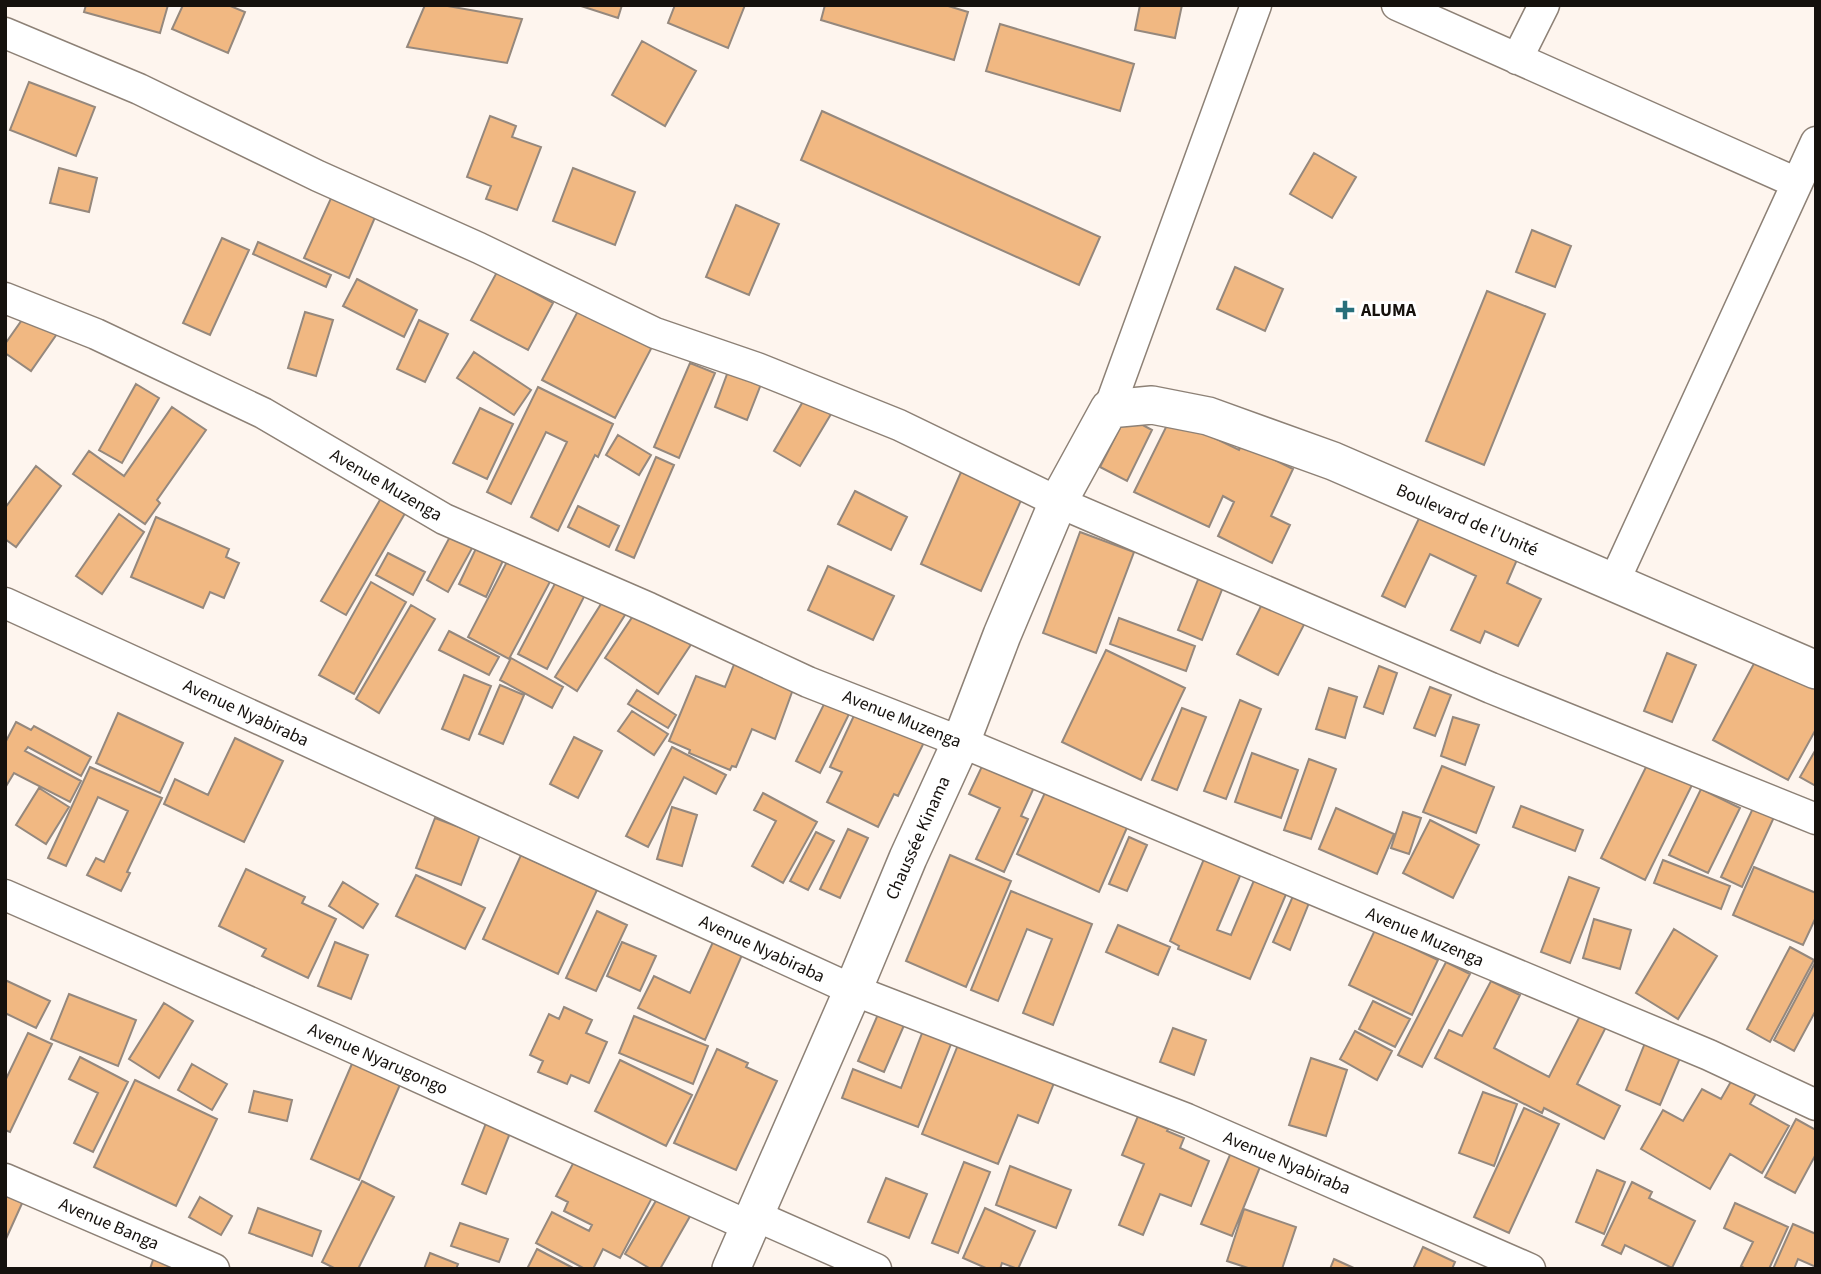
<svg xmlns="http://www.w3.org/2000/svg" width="1821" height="1274" viewBox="0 0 1821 1274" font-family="'Source Sans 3',sans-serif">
<rect width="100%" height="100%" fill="#fef5ee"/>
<path fill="#f1b882" stroke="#95887d" stroke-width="2" d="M86 5H168L160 33 84 12Z
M183 5H228L245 12 228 53 172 29Z
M425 5H442L522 19 507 63 407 47Z
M578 5H622L618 18Z
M675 5H745L728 48 668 23Z
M825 5H945L968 12 954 60 821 20Z
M1140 5H1182L1175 38 1135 30Z
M1000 24 1134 64 1120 111 986 71Z
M642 41 696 71 665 126 612 95Z
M29 82 95 107 76 156 10 130Z
M822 111 1100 237 1079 285 801 160Z
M490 116 516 126 512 137 541 147 517 210 486 199 491 186 467 177Z
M1314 153 1356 177 1332 218 1290 194Z
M59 168 97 178 89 212 50 203Z
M573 168 635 192 615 245 553 221Z
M332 196 376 215 349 278 304 258Z
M736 205 779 224 749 295 706 277Z
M1532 230 1571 246 1555 287 1516 272Z
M222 238 249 250 210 335 183 323Z
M258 242 331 275 326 287 253 254Z
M1235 267 1283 289 1265 331 1217 309Z
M497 272 553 303 528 350 471 320Z
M357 279 417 310 404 337 343 306Z
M1487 291 1545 314 1484 465 1426 441Z
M580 307 653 345 615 418 542 380Z
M29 310 59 331 31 371 5 353V344Z
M305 312 333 320 316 376 288 368Z
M419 320 448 334 425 382 397 369Z
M474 352 531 390 514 415 457 378Z
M690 363 715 373 679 458 654 447Z
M730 366 763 379 747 420 715 407Z
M136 384 159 398 122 463 99 450Z
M538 387 613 424 598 457 595 455 558 531 531 517 567 442 546 432 511 504 487 492Z
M808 393 834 409 800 466 774 451Z
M172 407 206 430 157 500 160 503 145 524 73 474 89 451 124 476Z
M480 408 513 424 487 479 453 463Z
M1126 416 1152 430 1127 481 1100 467Z
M1171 417 1239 450 1242 444 1293 469 1271 516 1290 525 1272 563 1218 536 1234 502 1223 496 1209 527 1134 492Z
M618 435 651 455 639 475 606 455Z
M656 457 674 465 634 558 616 550Z
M36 466 61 486 16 547 5 539V508Z
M961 472 1022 498 981 591 921 564Z
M387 488 411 503 346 615 321 601Z
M855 491 907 517 891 550 838 524Z
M578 506 619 526 609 547 568 527Z
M1422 512 1519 555 1507 583 1541 599 1518 646 1485 631 1480 643 1451 630 1476 576 1430 554 1405 607 1382 596Z
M119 514 144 532 102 594 76 576Z
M156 517 229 549 226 557 239 563 224 598 210 592 203 608 131 577Z
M454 529 476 541 448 592 427 580Z
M1080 532 1134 552 1096 653 1043 633Z
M481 538 508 550 486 597 459 584Z
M388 553 425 572 413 595 376 575Z
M511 554 553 576 509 659 468 637Z
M828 566 894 596 873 640 808 610Z
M1201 572 1225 582 1202 640 1178 630Z
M560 574 588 589 547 669 518 654Z
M371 582 406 602 354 694 319 675Z
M608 593 630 607 577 691 555 677Z
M1267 594 1309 615 1278 675 1237 654Z
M411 605 435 619 379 713 356 699Z
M639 607 692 643 658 694 605 658Z
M1119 618 1195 646 1186 671 1110 644Z
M449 631 499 657 489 675 439 650Z
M1106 650 1185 688 1141 780 1062 742Z
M1667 653 1696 665 1672 722 1644 711Z
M1758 656 1816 688V729L1788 780 1713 740Z
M737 657 796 681 775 739 752 729 736 767 732 766 730 770 689 753 690 750 669 741 696 676 725 687Z
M511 658 563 687 552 708 500 680Z
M1379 666 1397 673 1383 714 1364 707Z
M464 675 491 686 469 740 442 729Z
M500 685 524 695 503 744 479 734Z
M1430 687 1451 695 1435 736 1414 728Z
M1329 688 1357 697 1345 738 1316 729Z
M637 690 676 715 668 728 628 704Z
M829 694 853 706 820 773 796 761Z
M1240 700 1261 709 1226 799 1204 791Z
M858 707 928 734 898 796 894 794 878 827 827 802 842 772 830 767Z
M1182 708 1206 717 1177 790 1152 780Z
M632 711 668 734 654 755 618 731Z
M118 713 183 743 160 793 96 763Z
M1453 717 1479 725 1465 765 1441 756Z
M16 722 31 730 34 726 91 757 81 776 28 747 25 751 81 781 70 802 14 773 5 788V743Z
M574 737 602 751 578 798 550 784Z
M235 738 283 761 244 842 164 804 175 779 208 795Z
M672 747 726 775 716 794 684 777 648 847 626 836Z
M1816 749V786L1800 777Z
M1252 753 1298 770 1281 818 1235 802Z
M1309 759 1336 769 1311 839 1284 830Z
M985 760 1036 783 1021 816 1028 819 1004 872 976 859 1000 808 969 794Z
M1649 761 1693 783 1645 880 1601 858Z
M1442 766 1494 787 1476 833 1423 812Z
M90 767 162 798 127 872 130 873 121 891 87 875 96 858 104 862 128 811 98 797 66 866 48 858Z
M1048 786 1129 823 1099 892 1017 854Z
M39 788 69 807 46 844 16 825Z
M1701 789 1740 808 1708 873 1669 855Z
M763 793 817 822 783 883 752 866 776 821 754 810Z
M1521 806 1583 830 1575 851 1513 827Z
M1754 806 1775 815 1742 887 1721 877Z
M672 807 697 815 682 866 657 859Z
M1336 808 1394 834 1377 874 1319 849Z
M1403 812 1421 818 1409 854 1391 848Z
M435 818 480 835 461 885 416 868Z
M1430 820 1479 845 1453 898 1403 873Z
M848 829 868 838 840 898 820 889Z
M816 832 834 841 808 890 790 881Z
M1129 837 1147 845 1127 891 1109 884Z
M1206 854 1243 869 1217 930 1231 935 1255 878 1287 892 1250 979 1178 949 1179 946 1170 941Z
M521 855 597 890 558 974 483 939Z
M950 855 1011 881 966 987 906 961Z
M1663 860 1730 886 1721 909 1654 883Z
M1754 867 1816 893V917L1803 945 1733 915Z
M246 869 305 897 302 903 336 919 308 978 262 956 266 949 219 926Z
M416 875 485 908 465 949 396 916Z
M1569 877 1599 888 1570 963 1541 952Z
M343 882 378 904 363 928 329 906Z
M1011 891 1092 924 1053 1025 1023 1013 1052 939 1027 929 998 1001 971 990Z
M1293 896 1309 903 1290 950 1273 942Z
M597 911 627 925 596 991 566 978Z
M1594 919 1631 930 1620 969 1583 958Z
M1118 925 1170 947 1158 975 1106 952Z
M1674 929 1717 956 1678 1019 1636 993Z
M1375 930 1438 960 1412 1015 1349 985Z
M335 942 368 955 351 999 318 986Z
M622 942 656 956 640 991 607 976Z
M713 942 742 955 705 1040 638 1008 654 976 690 993Z
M1790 947 1814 960 1770 1042 1747 1029Z
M1816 961V1010L1794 1051 1774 1040Z
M1446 962 1470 974 1422 1067 1398 1055Z
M5 980 50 1001 36 1028 5 1013Z
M1491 981 1520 995 1494 1048 1549 1077 1581 1014 1606 1027 1577 1084 1620 1106 1604 1139 1544 1108 1542 1113 1435 1058 1449 1030 1462 1036Z
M69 994 136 1020 118 1066 51 1039Z
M1373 1001 1410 1019 1395 1047 1359 1029Z
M164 1003 193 1021 159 1078 129 1059Z
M564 1007 592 1020 586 1033 607 1042 589 1083 571 1075 567 1084 538 1072 543 1061 530 1055 549 1014 559 1019Z
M879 1012 905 1023 884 1072 858 1061Z
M634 1016 708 1046 693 1084 619 1053Z
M924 1028 953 1039 918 1127 842 1098 853 1069 901 1088Z
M1173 1028 1206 1040 1194 1075 1160 1062Z
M1355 1031 1392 1051 1377 1080 1340 1059Z
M28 1033 52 1044 10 1132 5 1130V1081Z
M960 1040 1054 1083 1038 1123 1018 1115 998 1164 922 1134Z
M1645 1043 1680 1058 1660 1105 1626 1090Z
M717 1049 748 1063 746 1067 777 1081 736 1170 674 1143Z
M80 1057 128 1082 93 1152 74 1143 98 1093 69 1079Z
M1311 1058 1347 1070 1326 1136 1289 1125Z
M354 1059 402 1080 359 1180 311 1159Z
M620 1060 692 1095 666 1146 595 1111Z
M192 1064 227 1084 212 1110 178 1090Z
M1737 1071 1761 1085 1750 1104 1789 1126 1762 1173 1730 1154 1710 1189 1641 1149 1663 1110 1683 1121 1702 1089 1721 1099Z
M135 1080 217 1119 176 1206 94 1167Z
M254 1091 292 1100 287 1121 249 1112Z
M1483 1092 1517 1104 1494 1166 1459 1153Z
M1524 1108 1559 1124 1509 1233 1474 1217Z
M1138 1116 1168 1129 1167 1131 1184 1138 1180 1148 1209 1161 1191 1206 1160 1194 1143 1235 1119 1225 1144 1164 1122 1155Z
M488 1118 512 1128 486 1194 462 1184Z
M1796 1119 1816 1130V1154L1795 1193 1765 1177Z
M1232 1150 1262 1162 1232 1236 1201 1224Z
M578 1154 653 1196 620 1258 603 1249 593 1269H585L536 1243 552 1212 589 1231 592 1225 564 1211 568 1202 556 1196Z
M964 1162 990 1172 958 1253 932 1243Z
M1010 1166 1071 1190 1056 1228 996 1205Z
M1597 1170 1625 1182 1604 1234 1576 1222Z
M886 1178 927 1194 909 1238 868 1222Z
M362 1181 394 1197 358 1269H336L322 1262Z
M1632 1182 1652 1192 1649 1198 1695 1221 1672 1268 1625 1245 1621 1254 1602 1245Z
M5 1191 24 1199 5 1241Z
M661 1192 693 1211 660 1269H651L625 1254Z
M200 1197 232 1216 221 1235 189 1217Z
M1735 1203 1788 1227 1769 1269H1746L1741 1266 1753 1242 1724 1228Z
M258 1208 321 1231 312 1256 249 1233Z
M985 1208 1035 1231 1018 1269 1002 1263 1000 1269H988L963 1258Z
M1244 1209 1296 1227 1282 1269H1251L1227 1261Z
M460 1223 508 1239 499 1262 451 1246Z
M1793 1224 1816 1234V1267L1798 1259 1794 1269H1773Z
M1423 1247 1455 1262 1452 1269H1413Z
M537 1249 575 1269H527Z
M430 1253 458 1264 456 1269H424Z
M155 1254 182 1269H150Z
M1334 1259 1356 1269H1330Z"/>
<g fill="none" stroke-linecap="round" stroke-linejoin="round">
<defs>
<path id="minor" d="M1397 5 1797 183
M5 33 139 89 318 176 479 248 655 333 757 368 899 425 1058 502 1491 688 1816 819
M1517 59 1544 5
M5 298 96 334 263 413 444 519 649 608 808 682 961 742 1709 1055 1816 1105
M1109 409 1256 5
M1613 584 1816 142
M5 603 853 990 1187 1119 1530 1269
M5 895 334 1039 749 1226
M5 1179 214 1269
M754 1215 876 1269"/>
<path id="tertiary" d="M731 1269 853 990 908 858 961 742 1002 635 1058 502 1109 409 1152 405 1208 416 1333 461 1816 670"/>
</defs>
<use href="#minor" stroke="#8d8176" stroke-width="33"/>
<use href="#tertiary" stroke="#8d8176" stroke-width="40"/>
<use href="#minor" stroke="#fff" stroke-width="30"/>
<use href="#tertiary" stroke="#fff" stroke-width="37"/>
</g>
<path fill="#276f7b" stroke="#fff" stroke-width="2.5" d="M1341.5 299.5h7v7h7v7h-7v7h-7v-7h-7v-7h7z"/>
<g text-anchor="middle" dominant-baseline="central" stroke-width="6" stroke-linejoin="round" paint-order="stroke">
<g font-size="18" font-weight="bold" fill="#15110d" stroke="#fff" text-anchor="start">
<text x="1361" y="310">ALUMA</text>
</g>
<g font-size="18" fill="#15110d" stroke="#fff">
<text transform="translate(386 485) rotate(30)">Avenue Muzenga</text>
<text transform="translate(1467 520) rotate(24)">Boulevard de l'Unité</text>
<text transform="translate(246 713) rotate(25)">Avenue Nyabiraba</text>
<text transform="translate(902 719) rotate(22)">Avenue Muzenga</text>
<text transform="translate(918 838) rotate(-66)">Chaussée Kinama</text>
<text transform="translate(1425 937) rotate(23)">Avenue Muzenga</text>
<text transform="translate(762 949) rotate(25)">Avenue Nyabiraba</text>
<text transform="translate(378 1059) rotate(24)">Avenue Nyarugongo</text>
<text transform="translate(1287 1163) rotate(23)">Avenue Nyabiraba</text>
<text transform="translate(109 1224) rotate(23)">Avenue Banga</text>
</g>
</g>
<rect width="1821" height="1274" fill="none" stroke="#15110d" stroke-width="14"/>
</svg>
